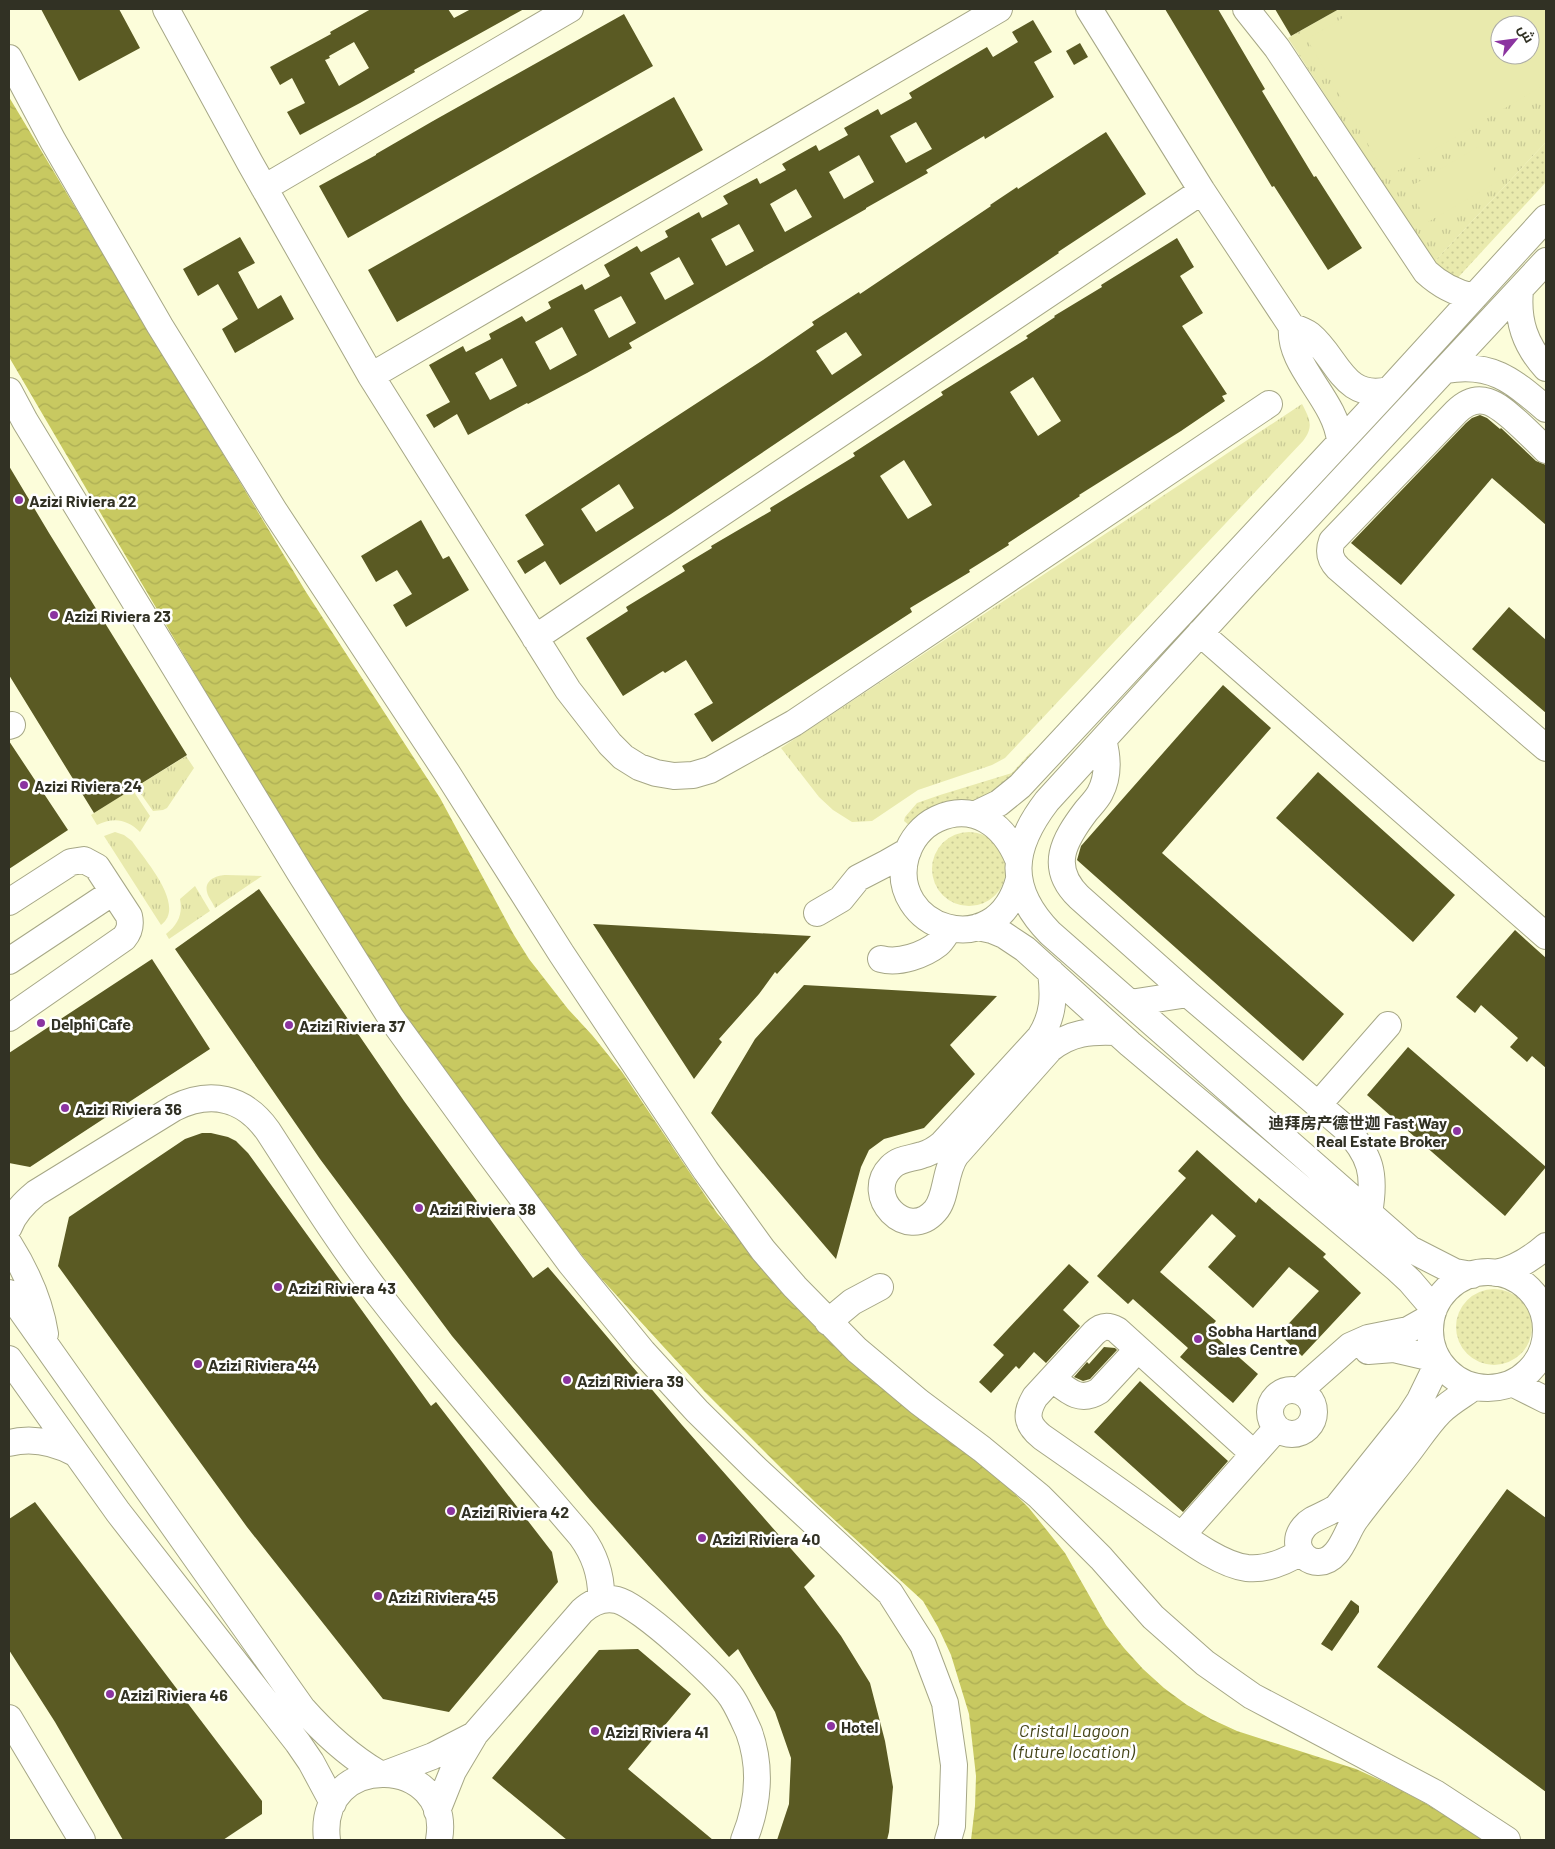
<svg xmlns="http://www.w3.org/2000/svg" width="1555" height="1849" viewBox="0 0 1555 1849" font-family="Barlow,Cairo,'Noto Sans SC',sans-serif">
<defs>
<pattern id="grass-tufts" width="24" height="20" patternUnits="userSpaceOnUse" patternTransform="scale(1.25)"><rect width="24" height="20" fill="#e9eaad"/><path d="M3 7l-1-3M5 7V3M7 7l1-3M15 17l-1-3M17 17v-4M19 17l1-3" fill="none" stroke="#c8c995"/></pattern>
<pattern id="garden-dots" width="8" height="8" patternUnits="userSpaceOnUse" patternTransform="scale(1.25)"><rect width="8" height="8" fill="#e9eaad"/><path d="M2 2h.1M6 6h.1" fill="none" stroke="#c8c995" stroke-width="1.8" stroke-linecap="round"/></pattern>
<pattern id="water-waves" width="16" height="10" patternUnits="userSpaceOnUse" patternTransform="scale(1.25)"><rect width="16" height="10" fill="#c8c961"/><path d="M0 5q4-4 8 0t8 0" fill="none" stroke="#acad54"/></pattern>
</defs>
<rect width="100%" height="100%" fill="#fcfdda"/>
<path fill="url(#grass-tufts)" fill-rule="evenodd" d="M1339 9H1546V142L1434 262 1288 38ZM1500 25H1530V55H1500Z
M1302 404C1310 419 1314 427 1303 441L1005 758 992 765 918 790 872 821 852 822 833 810 819 797 781 748Z
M186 756 194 768 167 808 163 810 153 811 136 787Z
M132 789 150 816 140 832C127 819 113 817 97 825L91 815Z
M115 832 124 835 132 841C144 859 187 906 161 925L104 836Z
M226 875 262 876 215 908C213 903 208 897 207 892 204 880 217 875 226 875Z
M195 886 210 911 169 939 166 934C178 925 183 914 180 899Z"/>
<path fill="url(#garden-dots)" d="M1546 142V182L1453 283 1434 262Z
M1030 753 1035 757 1006 789 910 826 904 821 905 817 917 803 940 795 1012 773Z
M932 869a37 37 0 1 1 74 0a37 37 0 1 1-74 0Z
M1456 1327a38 38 0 1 1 76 0a38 38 0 1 1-76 0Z"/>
<path fill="#e9eaad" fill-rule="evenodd" d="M1358 9H1546V84L1387 177 1307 39ZM1500 25H1530V55H1500Z
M1480 146 1500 180 1428 222 1408 188Z"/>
<path fill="url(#water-waves)" d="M9 97 306 592 440 798 514 935 529 959 568 1009 592 1035 622 1072 717 1213 814 1324 1008 1487 1029 1508 1065 1553 1106 1625 1124 1648 1143 1669 1164 1688 1187 1705 1211 1719 1237 1731 1356 1769 1391 1785 1425 1803 1484 1840H971L975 1806 976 1776 969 1714 951 1655 938 1627 923 1601 816 1503 704 1391 597 1274 549 1214 406 1019 358 946 216 710 9 357Z"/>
<path fill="#5a5a23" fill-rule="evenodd" d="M41 9H119L140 48 79 81Z
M371 9H448L454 18 471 9H524L414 70 415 72 360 103 300 135 287 112 305 103 292 78 280 85 270 67 331 34 330 32ZM354 42 369 68 339 86 325 60 330 58 329 56Z
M1165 9H1218L1265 89 1262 91 1314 177 1316 176 1362 248 1328 270 1274 186 1272 187Z
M1275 9H1339L1291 36Z
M624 14 653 66 348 238 319 186 376 155V154L433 121Z
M1033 20 1052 52 1034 62 1054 97 985 139 984 136 926 170 928 173 866 208V209L629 343 632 348 587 373 528 404 527 403 468 435 457 414 434 428 426 415 450 402 429 365 463 346 466 352 491 339 489 334 522 316 526 322 551 308 548 302 582 284 585 290 610 276 604 265 637 246 641 252 668 237 665 231 699 212 702 218 728 204 723 196 757 178 760 184 786 170 782 164 816 145 819 151 848 135 844 128 878 109 881 115 912 98 909 93 987 47 993 57 1018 42 1012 32ZM916 122 932 149 906 163 890 136ZM859 155 874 182 844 199 829 172ZM796 189 812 217 785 232 770 204ZM739 224 754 251 726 266 711 239ZM679 257 694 284 665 300 650 273ZM621 296 636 323 609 338 594 310ZM562 327 577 355 550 370 535 342ZM502 358 517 386 490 400 475 373Z
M1080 43 1088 57 1074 65 1066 51Z
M674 97 703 150 397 322 368 270Z
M1106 132 1146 194 1058 252 1059 253 671 514 560 585 545 561 525 574 517 561 544 545 525 515 763 360 814 325 812 322 859 292 860 294 991 206 990 205 1017 187 1018 189ZM846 332 862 355 832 375 816 351ZM619 484 634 508 596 532 581 509Z
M240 237 255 263 238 272 258 309 281 295 294 319 235 353 222 329 238 319 218 284 198 296 183 269Z
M1177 238 1194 267 1180 276 1203 313 1182 326 1227 394 1222 396 1225 401 1181 431 1079 495 1080 496 1008 543 1009 545 969 570 970 572 910 608 912 612 712 742 694 714 713 703 686 660 665 673 663 671 623 696 586 638 628 611 626 607 685 571 682 566 712 548 711 546 771 511 770 508 855 456 853 453 943 395 941 392 1028 338 1026 336 1055 317 1054 316 1102 287 1101 285ZM1033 377 1061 421 1038 436 1010 392ZM904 460 932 505 908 519 880 476Z
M1480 415 1487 418 1500 429 1501 428 1536 461 1546 465V525L1492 478 1401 585 1351 543 1466 423 1472 418Z
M9 466 49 533 187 755 94 813 9 675Z
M421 520 443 559 449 556 469 590 406 627 393 605 412 594 397 570 376 582 361 556Z
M1509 607 1546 640V713L1472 649Z
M1223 685 1271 728 1162 853 1344 1014 1303 1061 1077 860 1081 846Z
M9 741 68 830 9 869Z
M1318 772 1455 895 1413 942 1276 818Z
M259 889 404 1101 533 1278 548 1267 682 1425 815 1576 804 1587 841 1636 870 1683 885 1741 893 1787 889 1832 887 1840H777L789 1804 791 1758 775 1712 738 1649 729 1657 590 1500 452 1336 320 1159 175 949Z
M593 924 811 936 777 974 775 972 759 994 719 1039 722 1042 694 1079Z
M1515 930 1546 958V1068L1532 1056 1527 1062 1510 1047 1518 1038 1481 1005 1475 1013 1456 997Z
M152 959 210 1049 30 1167 9 1163V1053Z
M804 985 997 996 950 1045 975 1074 924 1128 884 1139 869 1150 861 1167 836 1259 711 1113 755 1039Z
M1408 1047 1546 1167 1505 1216 1367 1095Z
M202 1133H211L228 1137 236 1141 248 1153 431 1406 436 1402 552 1552 558 1582 449 1712 383 1699 247 1527 58 1266 69 1217 185 1139Z
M1197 1150 1256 1203 1259 1198 1326 1254 1323 1257 1361 1293 1302 1356 1279 1334 1319 1291 1289 1267 1253 1308 1208 1267 1236 1236 1212 1214 1160 1272 1216 1321 1208 1330 1258 1374 1233 1403 1180 1357 1188 1348 1133 1299 1128 1304 1097 1276 1186 1178 1178 1171Z
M1069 1264 1089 1282 1063 1310 1080 1326 1046 1363 1034 1352 1019 1369 1016 1366 991 1393 979 1382 1004 1355 993 1345Z
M1104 1347 1115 1348 1117 1350 1090 1379 1083 1381 1074 1377 1087 1362 1089 1364Z
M1140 1381 1228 1461 1183 1512 1094 1432Z
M1507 1489 1546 1518V1792L1377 1667Z
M35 1502 262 1801V1814L223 1840H123L55 1722 9 1650V1519Z
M1351 1600 1359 1606V1612L1332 1651 1321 1644Z
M638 1649 691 1694 628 1769 713 1840H567L492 1778 599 1650Z"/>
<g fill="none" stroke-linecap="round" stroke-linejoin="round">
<defs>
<path id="minor" d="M166 9 250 163 371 376 568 690 610 744 623 757 639 767 656 773 674 776 693 775 710 770 794 723 1269 404
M1089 9 1202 191 1292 327C1299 329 1305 331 1310 335 1338 358 1343 401 1389 390
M1246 9 1277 48 1426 272C1440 285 1455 293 1474 297
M9 58 53 141 160 326 275 512 447 773 561 953 706 1171 763 1250 795 1287 857 1350 919 1402 982 1449 1039 1496 1101 1558 1153 1617 1205 1663 1252 1696 1435 1793 1507 1840
M264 188 570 9
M1520 290C1517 321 1525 345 1546 368
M1292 327C1288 366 1336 399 1340 441
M1446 370C1492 362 1513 381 1546 409
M371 376 999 9
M9 391 25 421 300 873 391 1018 489 1153 571 1264 643 1352 697 1411 756 1469 890 1593 923 1645 945 1703 954 1765 952 1826 948 1840
M1546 450C1536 440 1527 431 1517 422 1497 404 1479 389 1456 412L1332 541C1328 552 1330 560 1338 568L1546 748
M1200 633 1546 936
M535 638 1202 191
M9 726 12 725
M1103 740C1108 758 1109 776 1100 793 1097 799 1091 805 1086 811 1064 840 1048 867 1079 897L1188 994 1344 1127C1371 1155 1376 1174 1369 1213
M974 815 999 803 1020 786 1389 390 1546 218
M1018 859C1004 825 974 802 937 819 922 826 911 840 906 856 886 927 996 967 1019 879
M9 902 71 862 84 860 97 867 129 916C131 925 130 931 124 938L9 1018
M817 913 841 899 858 878 887 863 908 851
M978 927 992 930 1004 935 1025 949 1130 1044 1396 1268 1410 1281 1434 1309
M881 959C899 964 924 955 938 944 943 940 946 933 950 928
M9 961 113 892
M1051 972C1054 996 1054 1015 1040 1037L942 1144C936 1149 930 1153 922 1155 911 1159 900 1158 891 1167 862 1196 907 1243 935 1211 947 1198 944 1172 956 1155L1050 1049C1071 1032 1091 1031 1116 1032
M1130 1003 1188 994
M1318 1105 1388 1025
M9 1227C14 1213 24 1203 36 1193L174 1108C210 1090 244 1097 268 1131 303 1185 337 1240 376 1291 441 1375 512 1455 581 1536 595 1555 602 1576 601 1600
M9 1244C26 1271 40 1302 45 1334
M1430 1330a58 58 0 1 1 116 0a58 58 0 1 1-116 0Z
M1496 1273C1516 1269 1531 1259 1546 1246
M1472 1275 1455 1272 1410 1249 1050 933C1006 888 1011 848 1047 801L1246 583 1546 261
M9 1293 302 1708C325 1734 348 1755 378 1773
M828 1322 852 1302 880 1287
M1368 1351 1394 1349 1437 1359
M9 1359 118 1512 298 1743 311 1762 333 1803
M1439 1361 1420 1400 1409 1417 1337 1507C1327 1515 1312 1517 1304 1527 1285 1550 1316 1576 1336 1553 1344 1544 1348 1530 1355 1520 1372 1497 1390 1476 1407 1454 1418 1440 1428 1424 1440 1412 1450 1402 1463 1395 1474 1387
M1053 1379C1068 1391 1080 1403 1099 1391L1138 1349
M1512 1383 1546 1400
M1270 1412a22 22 0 1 1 44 0a22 22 0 1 1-44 0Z
M1299 1391 1350 1346 1368 1338 1408 1330 1431 1317
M9 1443C32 1437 54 1442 75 1453
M1254 1454 1117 1330C1108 1325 1101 1326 1094 1333L1035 1397C1025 1414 1026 1424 1042 1437 1078 1462 1115 1488 1151 1514 1177 1531 1216 1564 1247 1568 1266 1570 1285 1562 1301 1552
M1182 1535 1277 1428
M9 1718 82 1840
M388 1773 433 1756 474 1735
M437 1811 453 1771 475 1734 582 1611C592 1602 604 1597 617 1600 639 1605 719 1678 732 1698 739 1709 744 1721 749 1732 762 1768 758 1806 744 1840
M327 1840C316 1749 454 1755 439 1840"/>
</defs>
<use href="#minor" stroke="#a6a786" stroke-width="28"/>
<use href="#minor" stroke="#fff" stroke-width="26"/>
</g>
<g fill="#8b34a0" stroke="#fff" stroke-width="2">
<circle cx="19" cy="500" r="5"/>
<circle cx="54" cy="615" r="5"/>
<circle cx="24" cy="785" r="5"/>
<circle cx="41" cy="1023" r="5"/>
<circle cx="289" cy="1025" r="5"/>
<circle cx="65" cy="1108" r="5"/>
<circle cx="1457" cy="1131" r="5"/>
<circle cx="419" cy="1208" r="5"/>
<circle cx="278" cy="1287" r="5"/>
<circle cx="1198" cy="1339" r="5"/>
<circle cx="198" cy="1364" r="5"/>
<circle cx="567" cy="1380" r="5"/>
<circle cx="451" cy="1511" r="5"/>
<circle cx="702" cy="1538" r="5"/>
<circle cx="378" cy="1596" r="5"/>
<circle cx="110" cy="1694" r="5"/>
<circle cx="831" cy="1726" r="5"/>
<circle cx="595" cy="1731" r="5"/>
</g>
<g text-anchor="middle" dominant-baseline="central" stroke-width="5" stroke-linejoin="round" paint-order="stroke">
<g font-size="16" font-weight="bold" fill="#313124" stroke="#fff" text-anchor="start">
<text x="29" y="500">Azizi Riviera 22</text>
<text x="64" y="615">Azizi Riviera 23</text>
<text x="34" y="785">Azizi Riviera 24</text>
<text x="51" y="1023">Delphi Cafe</text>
<text x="299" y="1025">Azizi Riviera 37</text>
<text x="75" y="1108">Azizi Riviera 36</text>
<text x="1447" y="1122" text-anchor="end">迪拜房产德世迦 Fast Way<tspan x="1447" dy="18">Real Estate Broker</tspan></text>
<text x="429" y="1208">Azizi Riviera 38</text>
<text x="288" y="1287">Azizi Riviera 43</text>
<text x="1208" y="1330">Sobha Hartland<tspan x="1208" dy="18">Sales Centre</tspan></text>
<text x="208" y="1364">Azizi Riviera 44</text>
<text x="577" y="1380">Azizi Riviera 39</text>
<text x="461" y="1511">Azizi Riviera 42</text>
<text x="712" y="1538">Azizi Riviera 40</text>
<text x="388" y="1596">Azizi Riviera 45</text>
<text x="120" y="1694">Azizi Riviera 46</text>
<text x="841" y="1726">Hotel</text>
<text x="605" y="1731">Azizi Riviera 41</text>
</g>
<g font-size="18" font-style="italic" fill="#45451a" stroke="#fff">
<text x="1074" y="1730">Cristal Lagoon<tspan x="1074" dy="21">(future location)</tspan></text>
</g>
</g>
<rect width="1555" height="1849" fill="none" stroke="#313124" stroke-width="20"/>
<g transform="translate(1515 40) rotate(61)"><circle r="24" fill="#ffffff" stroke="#adada7"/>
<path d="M0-4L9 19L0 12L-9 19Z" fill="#8b34a0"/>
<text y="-8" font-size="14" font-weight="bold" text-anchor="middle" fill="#313124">ش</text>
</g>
</svg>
